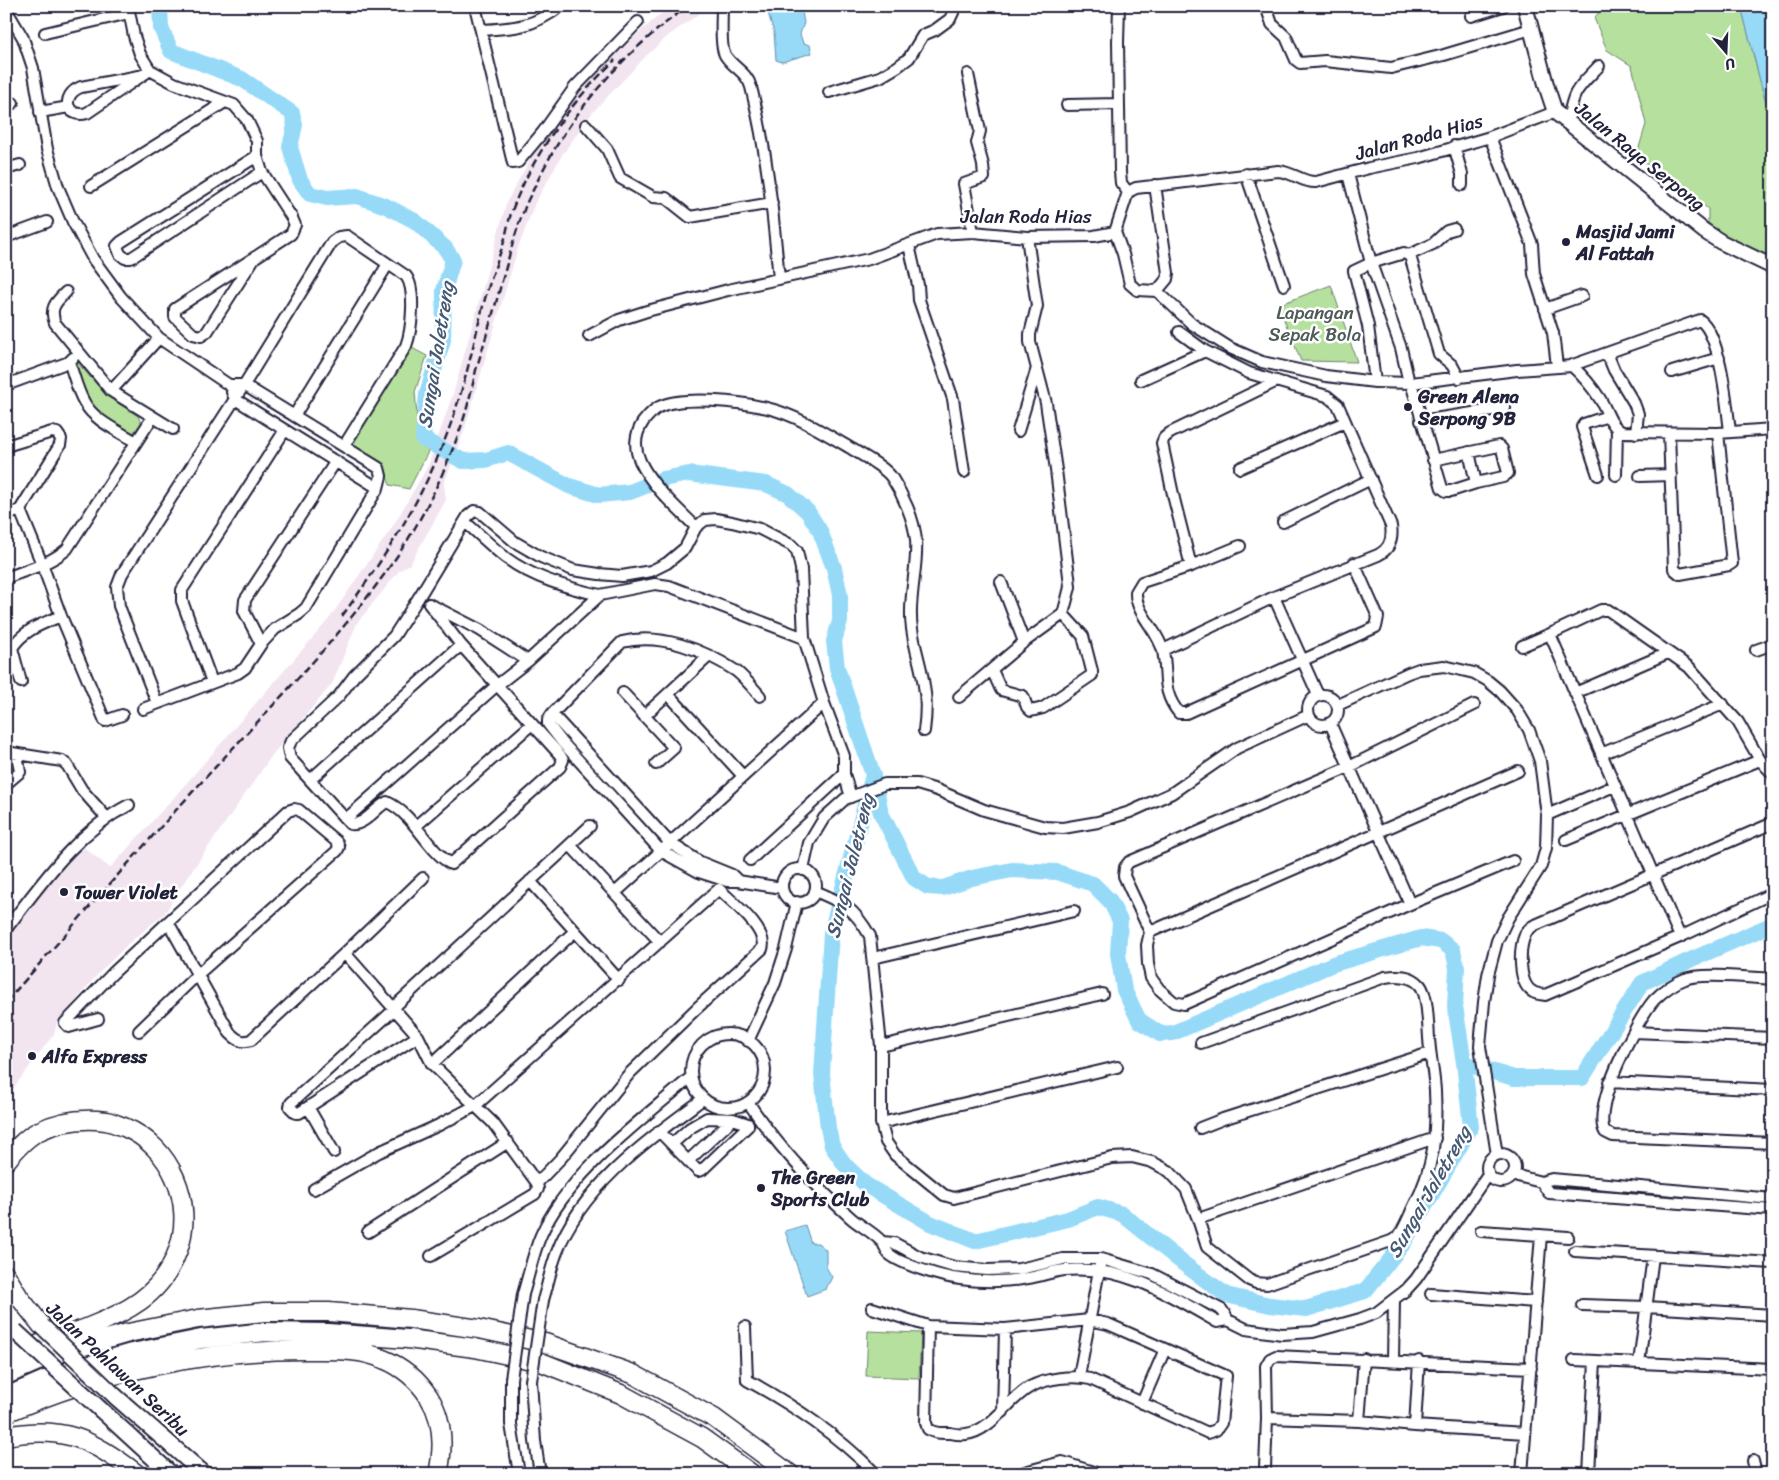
<svg xmlns="http://www.w3.org/2000/svg" width="1779" height="1480" viewBox="0 0 1779 1480" font-family="Sriracha,sans-serif">
<rect width="100%" height="100%" fill="#fff"/>
<filter id="ink" filterUnits="userSpaceOnUse"><feTurbulence type="fractalNoise" baseFrequency=".02" numOctaves="2"/><feDisplacementMap in="SourceGraphic" scale="10" xChannelSelector="R" yChannelSelector="G"/><feConvolveMatrix kernelMatrix="1 2 1 2 8 2 1 2 1" color-interpolation-filters="sRGB"/></filter>
<g filter="url(#ink)">
<path fill="#f2e5f0" d="M670 6H710L668 36 647 55 592 113 562 155 535 203 518 248 464 431 444 484 446 500 410 564 399 571 357 623 332 684 273 754 184 882 165 913 129 943 97 975 57 1023 54 1034 6 1098V934L81 845 110 868 177 794 329 619 393 526 428 466 454 391 507 201 537 147 577 94 621 48Z"/>
<path fill="#b6e09d" stroke="#6c816c" d="M1605 6H1741L1765 100 1773 108V264L1742 249 1708 223V209L1669 177 1658 182 1638 151 1646 124 1632 66 1607 50 1594 18Z
M1331 285 1357 362 1301 361 1278 305Z
M412 348 427 356 415 392 419 439 429 450 409 489 390 485 382 464 350 444 398 365Z
M76 361 107 396 138 416 141 423 134 432 130 434 93 413 69 366Z
M868 1331 921 1333 919 1378 866 1376Z"/>
<path fill="#96daf8" stroke="#6890ac" d="M766 6H801L804 23 800 34 803 43 810 45 812 53 782 62 776 60 774 33Z
M1741 6H1773V108L1765 100Z
M805 1225 811 1243H818L826 1250V1267L832 1277 829 1283 826 1286V1289L807 1296 785 1231Z"/>
<g fill="none" stroke-linecap="round" stroke-linejoin="round">
<path stroke="#96daf8" stroke-width="16" d="M160 6 161 28 171 51 242 79 292 113 295 125 290 147 300 180 310 194 327 198 357 196 386 206 415 221 445 248 453 260 444 290 443 340 427 394 423 439 463 461 486 460 508 453 569 486 599 495 630 492 663 479 689 474 766 484 788 494 808 512 820 531 834 568 840 595V621L834 641 837 668 873 775 831 933 822 1074 828 1128 832 1146 845 1165 866 1185 930 1223 975 1241 1068 1219 1098 1207 1122 1214 1184 1264 1226 1295 1270 1305 1306 1309 1365 1291 1403 1244 1471 1127 1464 1063 1514 1078H1582L1642 983 1688 961 1773 924
M874 780 881 813 914 878 928 887 943 888 972 878 1012 870 1057 872 1093 884 1110 901 1120 921 1118 954 1124 990 1139 1020 1160 1034 1173 1033 1333 964 1421 938 1441 941 1453 950 1457 968 1455 1006 1464 1063"/>
<defs>
<path id="street" d="M128 6 134 36 140 54 150 70 174 83 234 105 247 120 257 141V156L262 172 292 218 295 225 291 234 175 309V317L193 334 201 336 207 332 255 257
M475 6 513 163 518 162 543 132 575 87 638 22
M722 6C722 17 720 47 725 55 733 68 747 72 751 87 767 150 773 214 779 279
M1119 6 1118 42 1120 172 1121 183 1128 192
M1266 6 1272 24 1286 37 1296 60 1300 63 1325 61 1391 68 1444 55 1531 29
M6 9 23 38 33 68 47 149 58 187 73 222 93 259 121 297 159 338 229 385H244L379 468 381 476 378 488 306 608 299 614 275 629 261 644 245 668 238 673 143 709
M1471 16 1503 6
M482 30C516 28 533 27 561 6
M45 33 129 13
M968 74 980 131 977 143 983 165 984 177 964 184 973 232
M139 76 81 87C60 95 66 119 87 113L150 70
M829 92 880 77 897 67 909 58 923 35 935 30 950 19 956 6
M1067 105 1119 104
M6 106 13 103
M40 112 69 107
M1568 122C1573 90 1577 89 1599 66
M586 125 607 149 620 178 653 197 666 198 690 217 772 203
M1490 137 1532 244 1534 274 1553 333 1557 366
M1454 146 1462 174V185
M257 156 121 242 117 246 120 254 125 258H131L262 172
M6 169 20 165
M1246 174 1284 285
M1348 174 1371 263 1401 348 1409 383
M1155 185 1168 273 1167 279 1157 291
M91 186 225 102
M1115 232 1123 254 1130 284 1137 290 1157 291 1192 324 1230 348 1262 362 1326 376 1375 382 1411 383 1517 370 1572 366C1582 375 1593 388 1600 399 1607 410 1610 426 1622 432L1718 433 1773 429
M1115 232 1128 192 1136 188 1278 171C1293 172 1303 183 1316 182L1369 168 1418 158 1490 137 1555 112
M6 237 47 222
M909 245 918 285 919 300 953 399 964 472
M1409 255 1433 244 1447 231 1454 229
M66 292C56 302 49 308 55 323L111 391 173 429
M1545 309 1582 296
M589 336 619 320 647 311 728 290 869 259 937 234 973 232 1027 237 1094 236 1115 232
M1607 353 1614 370 1634 403 1638 414 1636 433
M69 362C74 375 77 390 84 402 94 421 119 431 136 442
M1570 366 1700 320C1721 335 1727 407 1730 432
M1672 372 1719 358
M1141 380 1205 351
M1375 382 1368 326 1354 271 1371 263 1404 253 1410 256 1439 354 1452 365 1459 378
M1411 383 1442 488 1446 491H1451L1476 483 1503 477 1508 473 1502 449 1499 446 1433 460
M6 385 69 362 73 358
M111 391 159 338
M232 392 235 399 378 488
M294 416 388 264
M1421 421 1505 408
M1018 431 1037 368
M1669 433 1674 569 1680 574 1729 565 1732 563 1718 433
M6 446 52 432 57 433 61 439 60 445 20 510 6 515
M1469 452 1476 483
M1240 468 1345 422
M1598 475 1582 427 1584 424 1608 416
M1616 475 1617 428
M1640 476 1671 475
M20 510 42 564 61 616 105 721 122 715
M465 522C479 534 492 547 506 558 533 578 568 588 600 595
M1283 522 1371 479
M696 527C676 507 652 487 640 461 634 448 635 434 643 422 647 417 653 410 659 407 683 395 741 402 767 408 797 415 826 434 852 449 863 456 885 467 892 478 903 495 914 519 916 540 918 563 910 592 911 616 911 640 921 662 924 686 927 701 926 716 924 731
M1240 546 1191 566 1142 582 1136 592C1135 613 1158 630 1163 651 1168 675 1161 691 1179 713H1186L1376 627 1378 617 1354 563
M1191 566 1174 499 1162 443 1164 438 1170 433 1277 381
M6 578C26 570 50 564 67 549L152 418
M1001 582 1024 642
M1274 597 1318 695
M429 604 461 645 560 755 563 760 560 767 451 864C426 849 415 815 387 802 376 807 364 827 350 824L290 758 288 748 291 741 339 696 354 676 394 636 419 597 468 516 474 511 480 512 515 542 541 557 573 570 599 574 622 576 651 571 667 563 685 548 696 527 705 520 716 519 732 522 760 529 791 545 797 551 801 569 804 638 824 703 844 756V774L750 860
M433 606 480 630 528 661
M1550 634 1680 937
M261 644 244 611 245 600 336 461
M1522 646 1550 634 1601 610H1608L1689 667 1738 722 1760 760 1773 774
M1163 650 1274 597 1378 555C1390 549 1393 539 1391 526L1338 405 1327 396 1249 373 1205 351 1179 332
M1756 650 1773 644
M992 670 1001 690 1023 696 1027 707 1031 711 1043 708 1092 675V671L1083 636 1063 614
M21 682 12 648C23 630 42 624 61 616
M212 682 182 601V590L285 430
M623 693 674 748 656 764
M1575 693 1668 653
M668 694 743 776
M1308 710a15 15 0 1 1 30 0a15 15 0 1 1-30 0Z
M760 696C753 688 745 678 736 671 704 650 660 632 622 642L552 714 548 720V724L562 742 661 851 699 872 727 881H738L782 888
M959 697 1024 642 1063 614 1067 599 1070 587 1069 576 1056 470 1046 403 1030 342V334L1037 306 1027 237
M157 703 119 606 117 587 122 574 244 385 332 242 339 237 347 236 406 276C416 289 412 330 406 346L344 446
M1338 705 1408 673 1419 669 1444 666 1474 673 1488 681 1500 691 1517 710 1529 730 1540 761 1547 815 1546 848 1541 866 1508 918 1497 941 1488 975 1484 1002 1480 1046 1497 1155
M1474 705 1349 767 1129 862 1125 867 1124 876 1150 932 1147 945 1148 964 1151 978 1159 989 1174 1002 1184 1004 1410 904 1513 861
M552 714 670 843 700 862 732 875 738 881
M644 716 709 656
M1330 723 1410 904
M6 752 62 761 67 765 82 790 106 817
M1601 754 1723 704
M844 774 851 797
M310 780 461 645
M6 784 20 772 17 754
M1547 815 1614 786
M346 819 496 686 528 661 600 595 655 584 669 586 804 638
M1773 823 1533 926C1530 928 1526 931 1525 935 1519 949 1518 984 1533 992 1536 994 1541 994 1545 995L1680 937 1773 893
M416 826 532 724
M1566 840 1760 760
M570 845 660 942
M782 886a17 17 0 1 1 34 0a17 17 0 1 1-34 0Z
M803 870 809 843 824 818 845 799 885 784H917L937 790 984 810 1045 827 1063 828 1098 822 1130 812 1172 793 1237 748 1309 715
M530 881 619 980
M815 891C844 903 854 908 870 936L881 1046V1123L886 1142 895 1155 944 1195 954 1198 1112 1158 1132 1157 1152 1162 1169 1171 1186 1189 1198 1219 1207 1247 1249 1280 1256 1283 1267 1284 1391 1241 1398 1237C1405 1228 1409 1216 1414 1206 1434 1168 1437 1134 1435 1091 1434 1073 1430 1056 1429 1038 1428 1026 1428 994 1420 985 1411 975 1398 975 1385 977L1201 1043
M615 893 824 703
M168 922 230 1033C237 1040 242 1043 251 1040L345 953 423 878
M6 929C42 883 76 832 129 805
M1150 932 1518 771
M345 953 418 1036 432 1064 493 1123 537 1183
M873 958 1074 911
M1773 979C1754 978 1701 972 1685 979 1674 983 1662 992 1654 1000 1636 1021 1591 1108 1605 1132L1613 1136 1773 1143
M394 1007 590 826
M395 1009 291 1103 290 1107 296 1113H299L418 1036
M98 1019 69 1027 65 1023 113 973 288 811 294 809 299 810 337 842 339 847 337 851 197 975 139 1031
M1634 1032 1773 1038
M691 1071a37 37 0 1 1 74 0a37 37 0 1 1-74 0Z
M748 1041 775 983 786 949 797 902
M881 1046 1102 994
M432 1064 575 931
M1609 1082 1773 1090
M748 1102C777 1146 812 1183 851 1218 860 1226 873 1232 881 1241 885 1244 885 1250 889 1254 902 1265 943 1277 960 1279 982 1282 1006 1282 1028 1278 1041 1276 1053 1271 1065 1270 1123 1265 1169 1294 1217 1322L1228 1320
M308 1107 334 1152
M881 1123 1117 1067
M1200 1128 1223 1119 1430 1053
M659 1131 688 1161 733 1119
M672 1144 690 1128 707 1118 733 1119 748 1124V1126L702 1170 698 1171 688 1161
M1487 1168a14 14 0 1 1 28 0a14 14 0 1 1-28 0Z
M1514 1175 1541 1182 1552 1179 1773 1199
M1541 1182 1549 1193 1773 1210
M314 1189 379 1152 439 1125 475 1106 719 889C732 902 769 930 762 949L697 1008 629 1074 561 1158 537 1183 538 1189 535 1194 431 1256
M1198 1219 1435 1138
M1481 1231 1568 1237
M368 1232 508 1142
M882 1242 894 1243 920 1257 954 1267 987 1270 1019 1269 1063 1259H1101L1152 1274 1222 1310 1228 1320 1246 1329 1282 1334 1313 1332 1360 1319 1376 1313 1406 1290 1416 1279 1488 1174
M1575 1251 1773 1263
M523 1294C529 1275 533 1253 541 1235 569 1172 640 1122 691 1077
M1431 1294 1536 1302
M543 1300C548 1284 551 1267 557 1252 582 1186 648 1140 703 1099
M1582 1305 1647 1307 1773 1315
M872 1308 928 1326 1005 1329 1089 1320 1108 1324 1226 1376 1221 1423 1216 1430 1208 1433 1090 1379C1072 1375 1047 1378 1030 1387 1009 1398 992 1431 966 1434 961 1435 955 1434 950 1433 942 1433 936 1434 928 1429L926 1423 928 1326
M745 1327 747 1380C796 1407 836 1434 876 1474
M1574 1360 1773 1369
M1393 1361 1394 1300
M1639 1363 1653 1256
M1079 1376 1100 1265
M511 1379V1424L519 1474
M531 1381 535 1441 540 1474
M1142 1403 1165 1349
M1003 1412 1005 1329
M1267 1418 1359 1421 1415 1426 1525 1433
M1359 1421 1364 1359
M1415 1426 1419 1361
M1753 1461 1756 1474
M1266 1474 1265 1468 1267 1418 1266 1366 1270 1359 1276 1356 1531 1368
M1522 1474 1541 1235
M1589 1474 1595 1361"/>
<path id="secondary" d="M1525 6 1547 88 1555 112 1704 231 1721 242 1773 267
M1025 1474 1062 1464 1093 1474"/>
<path id="primary" d="M116 1397 204 1474
M100 1409 171 1474"/>
<path id="highway" d="M6 1161C15 1150 26 1137 39 1131 60 1121 84 1118 106 1121 112 1122 118 1125 124 1127 171 1146 195 1203 178 1250 171 1270 158 1288 140 1301 105 1326 47 1341 6 1355
M6 1275 19 1297 42 1326
M6 1375 52 1355 128 1333 198 1319 264 1312H329L411 1319 479 1329 545 1343 633 1374 714 1418 790 1474
M6 1397 59 1374 132 1353 201 1339 265 1332 328 1333 408 1339 475 1348 541 1362 621 1394 702 1438 752 1474
M6 1413C101 1371 208 1349 312 1350 336 1350 361 1349 383 1359 403 1367 418 1380 429 1397 444 1421 444 1447 438 1474
M6 1436C63 1425 92 1439 137 1474"/>
</defs>
<use href="#street" stroke="#22223b" stroke-width="14"/>
<use href="#secondary" stroke="#22223b" stroke-width="18"/>
<use href="#primary" stroke="#22223b" stroke-width="19"/>
<use href="#highway" stroke="#22223b" stroke-width="21"/>
<use href="#street" stroke="#fff" stroke-width="10"/>
<use href="#secondary" stroke="#fff" stroke-width="14"/>
<use href="#primary" stroke="#fff" stroke-width="15"/>
<use href="#highway" stroke="#fff" stroke-width="18"/>
<path stroke="#22223b" stroke-width="2.5" stroke-dasharray="8 4" stroke-linecap="butt" d="M342 616C390 551 433 483 457 405 469 369 476 331 486 295 491 278 497 262 503 245 507 233 508 220 513 208 534 153 572 101 615 60
M6 1002C77 921 147 841 220 762 285 692 356 621 407 541 430 504 448 464 462 424 468 406 472 388 476 370 485 340 494 311 502 281 509 257 515 233 524 210 527 200 533 191 537 182 571 111 624 52 688 6"/>
<defs>
<path id="street-bridge" d="M511 1379 523 1294
M531 1381 543 1300"/>
<path id="primary-bridge" d="M42 1326 116 1397
M15 1331 100 1409"/>
</defs>
<use href="#street-bridge" stroke="#22223b" stroke-width="14" stroke-linecap="butt"/>
<use href="#primary-bridge" stroke="#22223b" stroke-width="19" stroke-linecap="butt"/>
<use href="#street-bridge" stroke="#fff" stroke-width="10"/>
<use href="#primary-bridge" stroke="#fff" stroke-width="15"/>
</g>
</g>
<g fill="#22223b" stroke="#fff" stroke-width="2">
<circle cx="1566" cy="242" r="5"/>
<circle cx="1408" cy="407" r="5"/>
<circle cx="64" cy="892" r="5"/>
<circle cx="32" cy="1056" r="5"/>
<circle cx="761" cy="1188" r="5"/>
</g>
<g text-anchor="middle" dominant-baseline="central" stroke-width="5" stroke-linejoin="round" paint-order="stroke">
<g font-size="19" fill="#22223b" stroke="#fff">
<text transform="translate(1419 137) rotate(-15)">Jalan Roda Hias</text>
<text transform="translate(1640 156) rotate(39)">Jalan Raya Serpong</text>
<text x="1026" y="216">Jalan Roda Hias</text>
<text transform="translate(118 1369) rotate(43)">Jalan Pahlawan Seribu</text>
</g>
<g font-size="19" font-weight="bold" fill="#22223b" stroke="#fff" text-anchor="start">
<text x="1576" y="231">Masjid Jami<tspan x="1576" dy="22">Al Fattah</tspan></text>
<text x="1418" y="396">Green Alena<tspan x="1418" dy="22">Serpong 9B</tspan></text>
<text x="74" y="892">Tower Violet</text>
<text x="42" y="1056">Alfa Express</text>
<text x="771" y="1177">The Green<tspan x="771" dy="22">Sports Club</tspan></text>
</g>
<g font-size="19" fill="#4e5b58" stroke="#fff">
<text x="1315" y="312">Lapangan<tspan x="1315" dy="22">Sepak Bola</tspan></text>
</g>
<g font-size="20" font-style="italic" fill="#455974" stroke="#fff">
<text transform="translate(436 355) rotate(-81)">Sungai Jaletreng</text>
<text transform="translate(850 866) rotate(-76)">Sungai Jaletreng</text>
<text transform="translate(1429 1192) rotate(-60)">Sungai Jaletreng</text>
</g>
</g>
<rect width="1779" height="1480" fill="none" stroke="#fff" stroke-width="25"/>
<rect x="12" y="12" width="1754" height="1455" fill="none" stroke="#22223b" stroke-width="2" filter="url(#ink)"/>
<g transform="translate(1726 52) rotate(161)" stroke="#ffffff" stroke-width="4" paint-order="stroke">
<path d="M0-4L9 19L0 12L-9 19Z" fill="#22223b"/>
<text y="-8" font-size="14" font-weight="bold" text-anchor="middle" fill="#22223b">U</text>
</g>
</svg>
